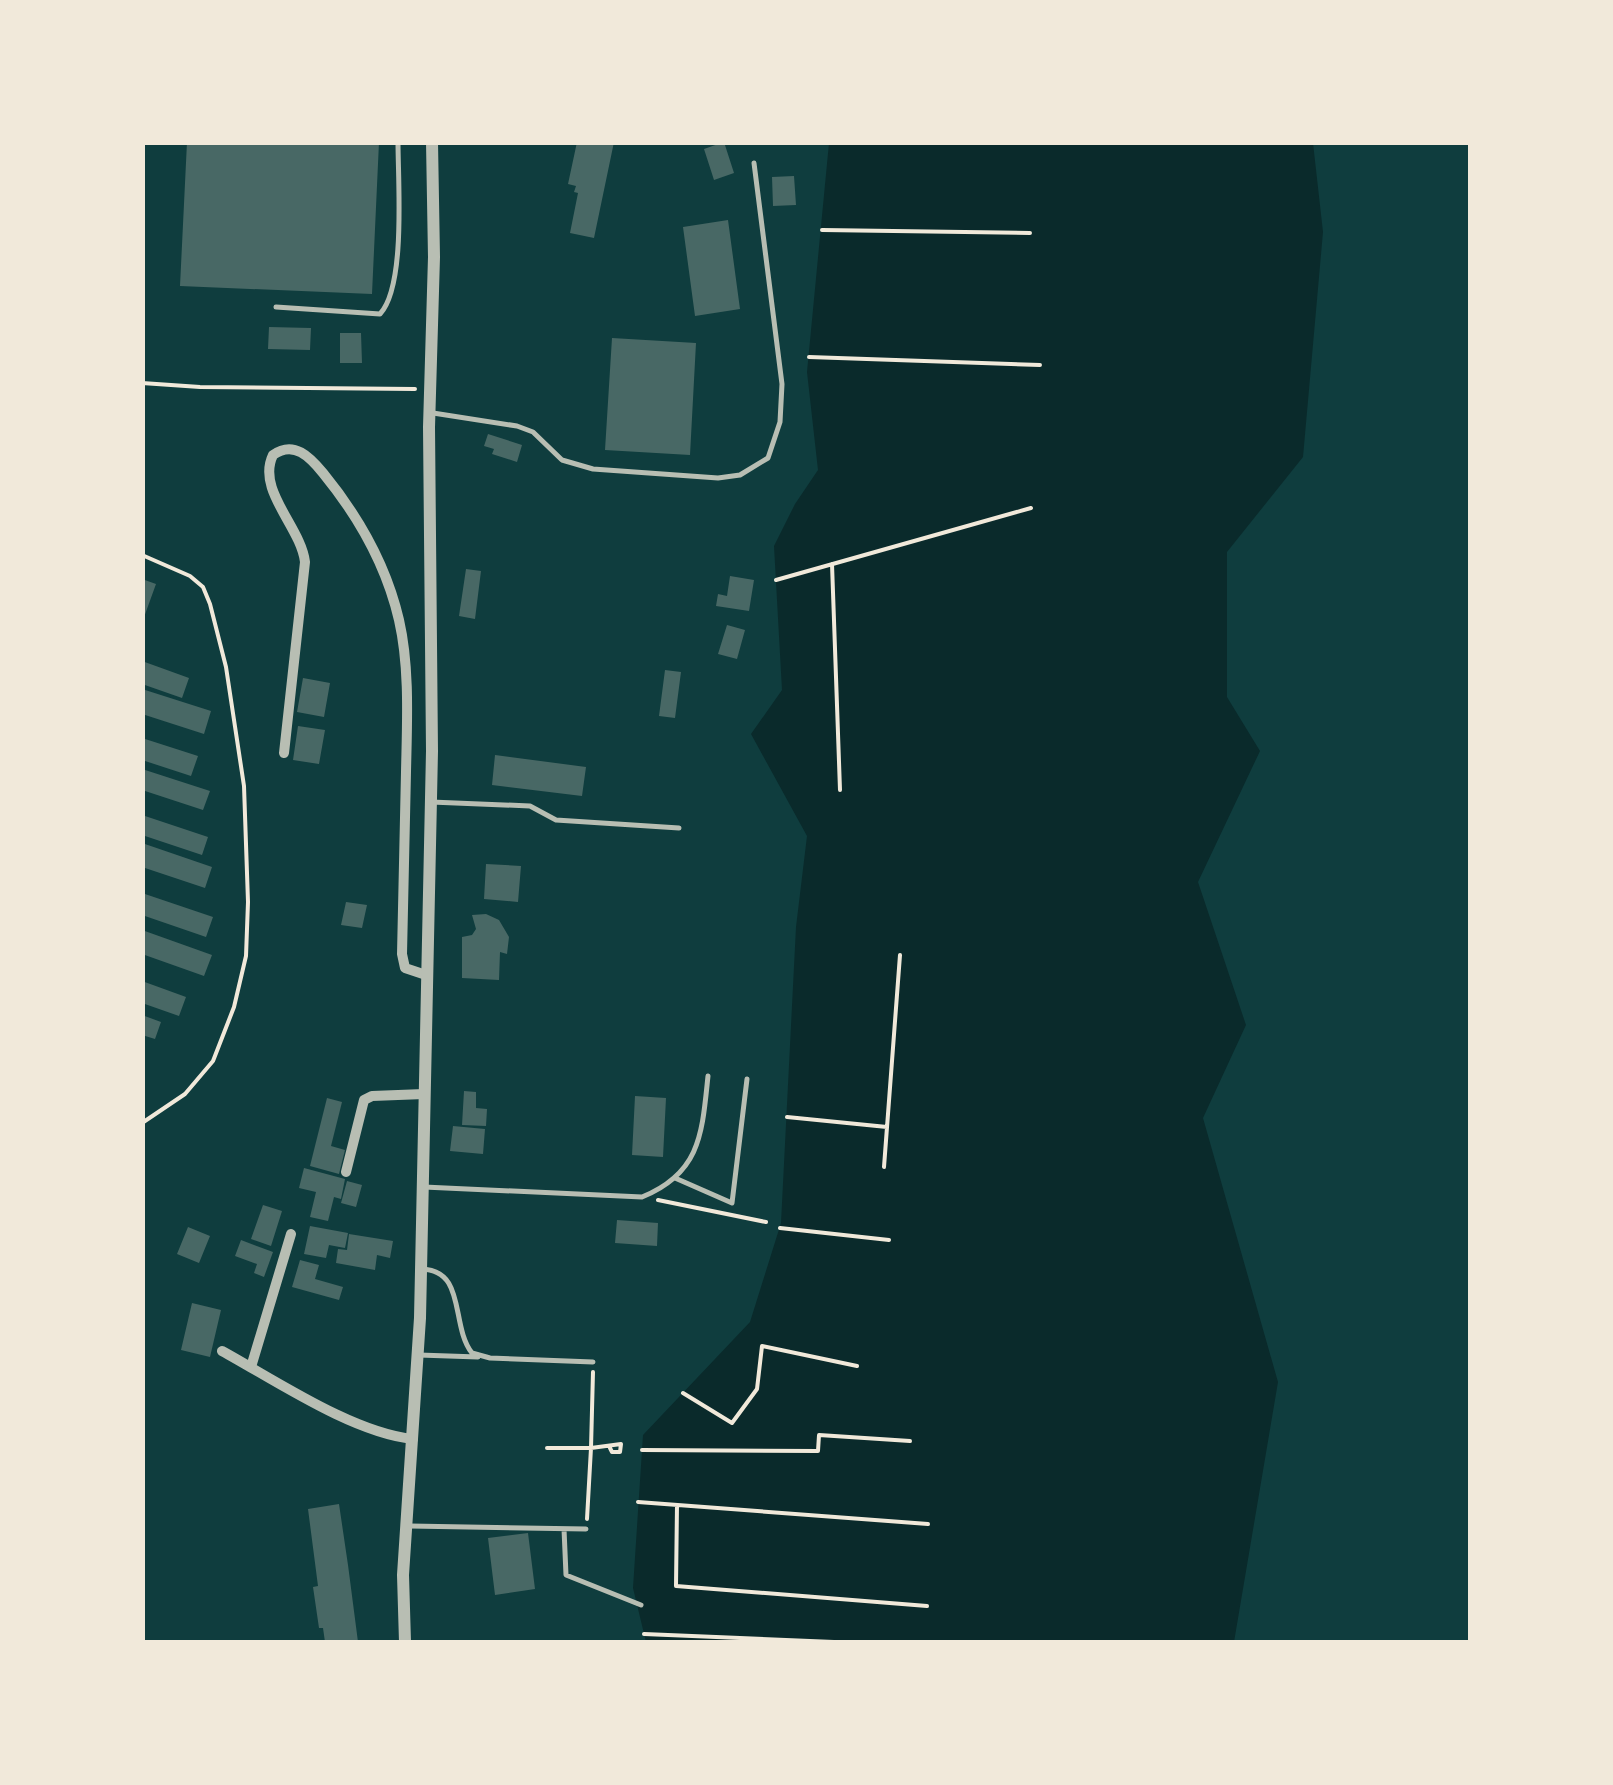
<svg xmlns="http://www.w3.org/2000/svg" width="1613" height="1785" viewBox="0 0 1613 1785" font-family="Commissioner,sans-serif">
<rect width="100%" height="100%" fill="#0f3d3e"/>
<path fill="#0a2a2b" d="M829 143H1313L1323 232 1303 457 1227 552V697L1260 751 1198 882 1246 1025 1203 1118 1278 1382 1234 1642H646L633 1588 643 1435 750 1322 781 1223 796 927 807 836 751 734 782 690 774 546 795 504 818 470 807 372Z"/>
<path fill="#486865" d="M187 142H379L372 294 180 286Z
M577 142H614L594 238 570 233 578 193 574 192 576 186 568 184Z
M724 142 734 173 714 180 704 149Z
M794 176 796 205 773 206 772 177Z
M728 220 740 309 695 316 683 227Z
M269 327 311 328 310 350 268 349Z
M340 333H361L362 363H340Z
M612 338 696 343 690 455 605 450Z
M488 434 522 445 517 462 492 454 494 449 484 446Z
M466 569 481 571 475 619 459 616Z
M730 576 754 580 749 611 716 606 718 594 727 596Z
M142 579 156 584 143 620H142Z
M727 625 745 630 737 659 718 654Z
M142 661 189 678 182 698 142 684Z
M665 670 681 672 675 718 659 716Z
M303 678 330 683 324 717 297 712Z
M142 689 211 711 204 734 142 714Z
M298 726 325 730 319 764 293 760Z
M142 738 198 756 191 776 142 760Z
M495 755 586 767 582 796 492 785Z
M142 769 210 791 203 810 142 790Z
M142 815 208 837 202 855 142 835Z
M142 843 212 867 205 888 142 867Z
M486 864 521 866 518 902 484 899Z
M142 893 213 917 206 937 142 915Z
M346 902 367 905 362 928 341 925Z
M486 914 499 920 509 937 507 954 500 952 499 980 462 978V937L472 935 476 929 472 915Z
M142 930 212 955 204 976 142 954Z
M142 981 186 997 179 1016 142 1003Z
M142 1015 161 1022 155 1039 142 1035Z
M464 1091 476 1092V1108L487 1109 486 1126 462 1125Z
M635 1096 666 1098 663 1157 632 1155Z
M327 1098 342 1102 331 1146 345 1150 339 1174 310 1166Z
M453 1126 485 1129 483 1154 450 1151Z
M304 1168 345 1179 341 1199 334 1197 328 1221 310 1217 316 1192 299 1188Z
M347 1181 362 1185 356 1207 341 1203Z
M263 1205 282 1211 271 1246 251 1239Z
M617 1220 658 1223 657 1246 615 1243Z
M310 1226 348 1233 345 1248 329 1245 326 1258 304 1254Z
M188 1227 210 1236 199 1263 177 1254Z
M349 1234 393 1241 390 1258 377 1255 375 1270 336 1263 338 1249 347 1250Z
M241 1240 273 1252 264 1277 254 1273 257 1264 235 1256Z
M300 1260 319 1265 315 1279 343 1287 339 1300 292 1287Z
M192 1303 221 1310 210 1357 181 1350Z
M339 1504 348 1565 358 1642H325L323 1628H319L313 1587 318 1586 308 1509Z
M528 1533 535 1589 495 1595 488 1538Z"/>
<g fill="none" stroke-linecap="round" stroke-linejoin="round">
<path stroke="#f1e9da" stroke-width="4" d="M822 230 1030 233
M809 357 1040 365
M142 383 200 387 415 389
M142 555 190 576 203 587 210 604 226 667 244 786 248 902 246 956 234 1007 213 1061 185 1094 142 1123
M832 564 840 790
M776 580 1031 508
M787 1117 887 1127
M884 1167 900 955
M658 1200 766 1222
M780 1228 889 1240
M593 1372 591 1448 621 1444 620 1452H612L610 1448
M683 1393 732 1423 757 1389 762 1346 857 1366
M547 1448H591L587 1519
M642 1450 818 1451 819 1435 910 1441
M638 1502 928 1524
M677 1505 676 1586 927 1606
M644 1634 834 1642"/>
<path stroke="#b8beb3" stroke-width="5" d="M276 307 380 314C406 286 398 183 398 142
M433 413 517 426 533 432 562 460 593 469 718 478 740 475 768 458 780 422 782 384 754 163
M431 802 530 806 556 820 679 828
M675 1178 732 1203 747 1079
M424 1187 642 1197C701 1173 702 1133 708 1076
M421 1269C467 1270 450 1325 472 1353L490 1358 593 1362
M419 1355 478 1357
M410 1526 586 1529
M564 1529 566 1575 641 1605"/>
<path stroke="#b8beb3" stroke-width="10" d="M284 753 305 562C301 527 256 490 273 455 294 440 310 457 323 473 359 517 386 564 399 620 410 668 407 723 406 772 405 833 403 893 402 954L405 968 426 975
M346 1172 364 1100 372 1096 424 1094
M222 1351C275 1380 353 1433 413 1439
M251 1367 291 1234"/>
<path stroke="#b8beb3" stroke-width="12" d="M405 1642 403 1575 420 1318 432 751 429 427 434 257 432 142"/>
</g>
<rect width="1613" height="1785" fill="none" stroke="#f1e9da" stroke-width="290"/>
</svg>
